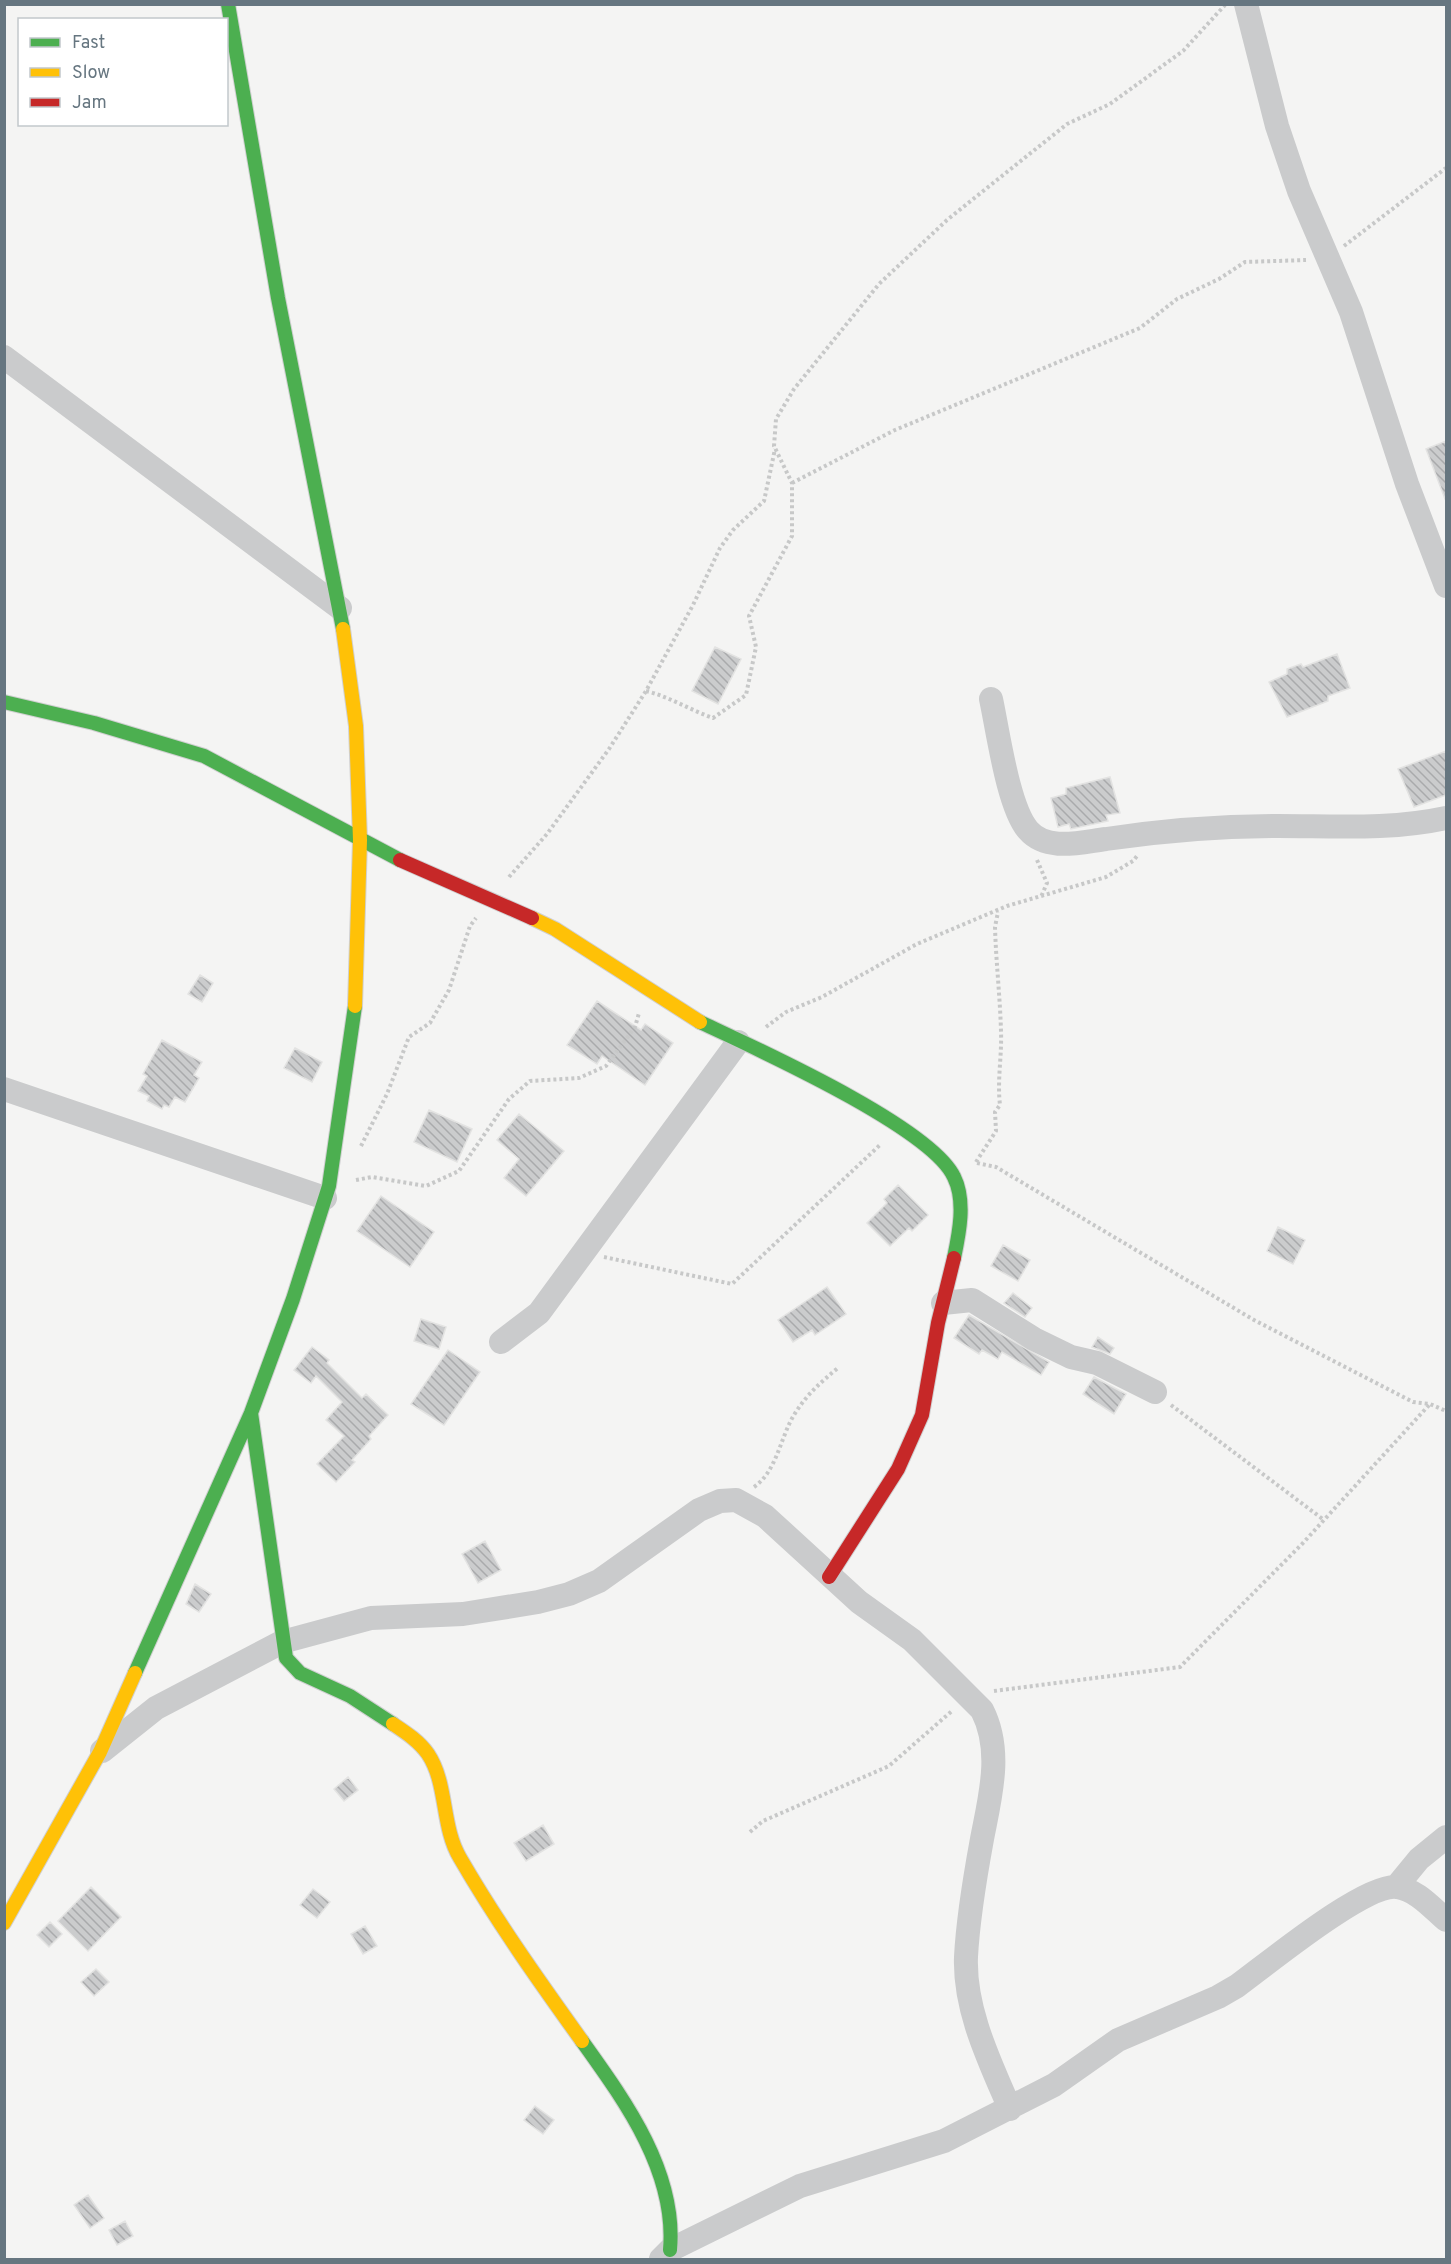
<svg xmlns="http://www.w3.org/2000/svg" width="1451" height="2264" viewBox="0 0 1451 2264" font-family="Overpass,sans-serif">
<defs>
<pattern id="building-back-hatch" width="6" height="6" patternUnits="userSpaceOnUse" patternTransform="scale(1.5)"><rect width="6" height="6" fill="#cbcccd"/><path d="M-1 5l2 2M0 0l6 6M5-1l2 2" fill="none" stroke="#a9aaac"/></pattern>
</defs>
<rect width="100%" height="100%" fill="#f4f4f3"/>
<path fill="url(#building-back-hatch)" stroke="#e3e3e2" stroke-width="1.5" d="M1446 441V498L1445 499 1426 449Z
M715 647 741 659 718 704 692 691Z
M1337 654 1350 688 1328 696V701L1287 717 1269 682 1287 674V669L1301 664 1303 667Z
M1446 751V795L1414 807 1398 769Z
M1110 777 1120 813 1106 815 1108 821 1071 829 1069 824 1058 827 1051 798 1066 794V788Z
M200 975 213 983 202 1002 188 994Z
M597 1001 641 1030 645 1024 673 1043 645 1085 602 1056 597 1064 567 1045Z
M162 1040 202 1062 194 1075 199 1078 185 1102 175 1097 169 1107 164 1105 162 1109 147 1101 149 1096 138 1091 147 1076 143 1074Z
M295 1048 322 1062 312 1082 284 1068Z
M429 1110 472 1129 457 1162 414 1142Z
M519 1114 564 1151 526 1196 504 1178 519 1159 497 1140Z
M898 1185 928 1215 912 1231 909 1228 890 1246 867 1223 887 1203 884 1199Z
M381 1196 434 1232 410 1267 357 1231Z
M1278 1227 1305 1240 1293 1264 1267 1251Z
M1003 1245 1030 1260 1018 1281 991 1266Z
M827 1287 846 1314 815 1335 812 1330 793 1342 778 1320Z
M1013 1293 1032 1308 1025 1317 1004 1303Z
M969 1315 1049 1362 1041 1375 1002 1352 998 1359 982 1350 979 1354 954 1338Z
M421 1319 446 1327 439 1349 414 1341Z
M1098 1337 1114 1348 1110 1354 1092 1347Z
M312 1347 329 1360 327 1363 362 1398 366 1394 388 1415 369 1436 371 1439 352 1460 355 1462 336 1482 317 1464 344 1436 326 1420 342 1402 316 1376 311 1383 294 1370Z
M448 1350 480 1372 444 1425 411 1404Z
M1094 1377 1126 1394 1114 1414 1083 1394Z
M485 1541 501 1570 478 1583 462 1554Z
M195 1584 211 1594 199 1612 186 1604Z
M348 1777 358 1790 344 1801 334 1789Z
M543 1825 554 1844 526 1861 514 1843Z
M91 1887 121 1917 88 1951 58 1921Z
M313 1889 330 1902 317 1918 300 1905Z
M50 1922 62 1934 49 1947 37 1935Z
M365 1926 377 1946 363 1954 351 1934Z
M96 1969 109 1982 94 1996 81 1982Z
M535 2106 554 2120 543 2134 524 2120Z
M88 2195 104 2218 90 2228 74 2205Z
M125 2221 133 2236 117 2245 109 2230Z"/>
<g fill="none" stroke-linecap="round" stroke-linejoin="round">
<defs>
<path id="fast" d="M228 4 278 298 343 629
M4 702 94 723 204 756 400 860
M700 1022C755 1048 931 1127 954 1177 966 1201 959 1234 954 1258
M251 1413 286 1658 300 1673 350 1696 393 1724
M135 1673 251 1413 293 1299 329 1186 355 1006
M582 2041C625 2101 677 2172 670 2250"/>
<path id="slow" d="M343 629 356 726 360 840 355 1006
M532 918 555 929 700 1022
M393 1724C405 1732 419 1741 428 1754 448 1784 441 1826 460 1858 497 1922 539 1981 582 2041
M4 1923 100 1752 135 1673"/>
<path id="jam" d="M400 860 532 918
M829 1577 898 1469 922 1415 938 1323 954 1258"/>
</defs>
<use href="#fast" stroke="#d0d0d1" stroke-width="16"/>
<use href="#slow" stroke="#d0d0d1" stroke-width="16"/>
<use href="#jam" stroke="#d0d0d1" stroke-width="16"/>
<path stroke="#c7c8c8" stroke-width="4" stroke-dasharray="3 3" stroke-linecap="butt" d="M1344 246 1446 168
M792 483 895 430 1140 328 1177 299 1219 279 1245 262 1306 260
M646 691C670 697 690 710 713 718L746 695 756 647 749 616 792 536V483L774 446 776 419 794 389 879 284 947 220 1067 124 1110 104 1183 51 1225 5
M1037 860 1047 883 1041 897
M509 877 547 834 609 749 646 691 693 605 720 548 733 530 764 501 775 449
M766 1027 786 1012 822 997 917 944 1007 906 1106 877 1133 861 1137 856
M361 1146 387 1094 409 1037 430 1023 449 990 470 926 476 918
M976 1162 996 1131 995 1112 1000 1105C997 1080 1002 1056 1001 1031 1000 996 996 962 995 927L998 912
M977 1163 996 1167 1254 1320 1413 1402 1430 1404 1446 1411
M356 1180 372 1177 426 1186 459 1171 509 1099 530 1081 579 1078 606 1066 635 1027 639 1013
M604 1257 732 1284 881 1144
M1171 1405 1324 1520
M754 1487C777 1471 780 1438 794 1415 806 1395 821 1382 839 1367
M994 1691 1180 1667 1303 1543 1430 1404
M750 1832 763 1821 889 1766 953 1710"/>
<path stroke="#cacbcc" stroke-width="24" d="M1246 4 1277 126 1299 191 1351 312 1407 484 1446 586
M4 357 340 608
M991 699C998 731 1008 807 1028 830 1047 852 1081 842 1106 839 1160 831 1224 826 1278 826 1335 826 1391 830 1446 818
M4 1089 325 1198
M943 1303 972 1300 1034 1339 1071 1357 1097 1363 1155 1392
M501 1342 539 1313 738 1042
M102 1751 156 1708 282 1642 371 1618 463 1614 538 1602 569 1594 599 1581 699 1510 720 1501 736 1500 765 1516 859 1602 912 1640 982 1710C1003 1751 990 1797 982 1839 975 1877 968 1918 966 1957 964 2010 990 2062 1010 2109
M1396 1887 1419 1859 1446 1837
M661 2259 670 2250 800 2186 944 2141 1054 2085 1118 2040 1218 1997 1237 1986C1266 1965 1365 1883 1397 1887 1417 1890 1432 1908 1446 1920"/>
<use href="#fast" stroke="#4caf50" stroke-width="14"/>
<use href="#slow" stroke="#ffc107" stroke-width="14"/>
<use href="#jam" stroke="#c62828" stroke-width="14"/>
</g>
<rect width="1451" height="2264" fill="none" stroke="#667680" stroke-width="12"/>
<rect x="18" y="18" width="210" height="108" fill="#ffffff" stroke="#c2c8cc" stroke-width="1.5"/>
<rect x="30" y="38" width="30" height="9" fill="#4caf50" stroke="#c2c8cc" stroke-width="1.5"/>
<text x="72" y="48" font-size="18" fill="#667680">Fast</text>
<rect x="30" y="68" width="30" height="9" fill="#ffc107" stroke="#c2c8cc" stroke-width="1.5"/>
<text x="72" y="78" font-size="18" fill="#667680">Slow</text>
<rect x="30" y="98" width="30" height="9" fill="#c62828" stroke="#c2c8cc" stroke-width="1.5"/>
<text x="72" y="108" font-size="18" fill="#667680">Jam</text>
</svg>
